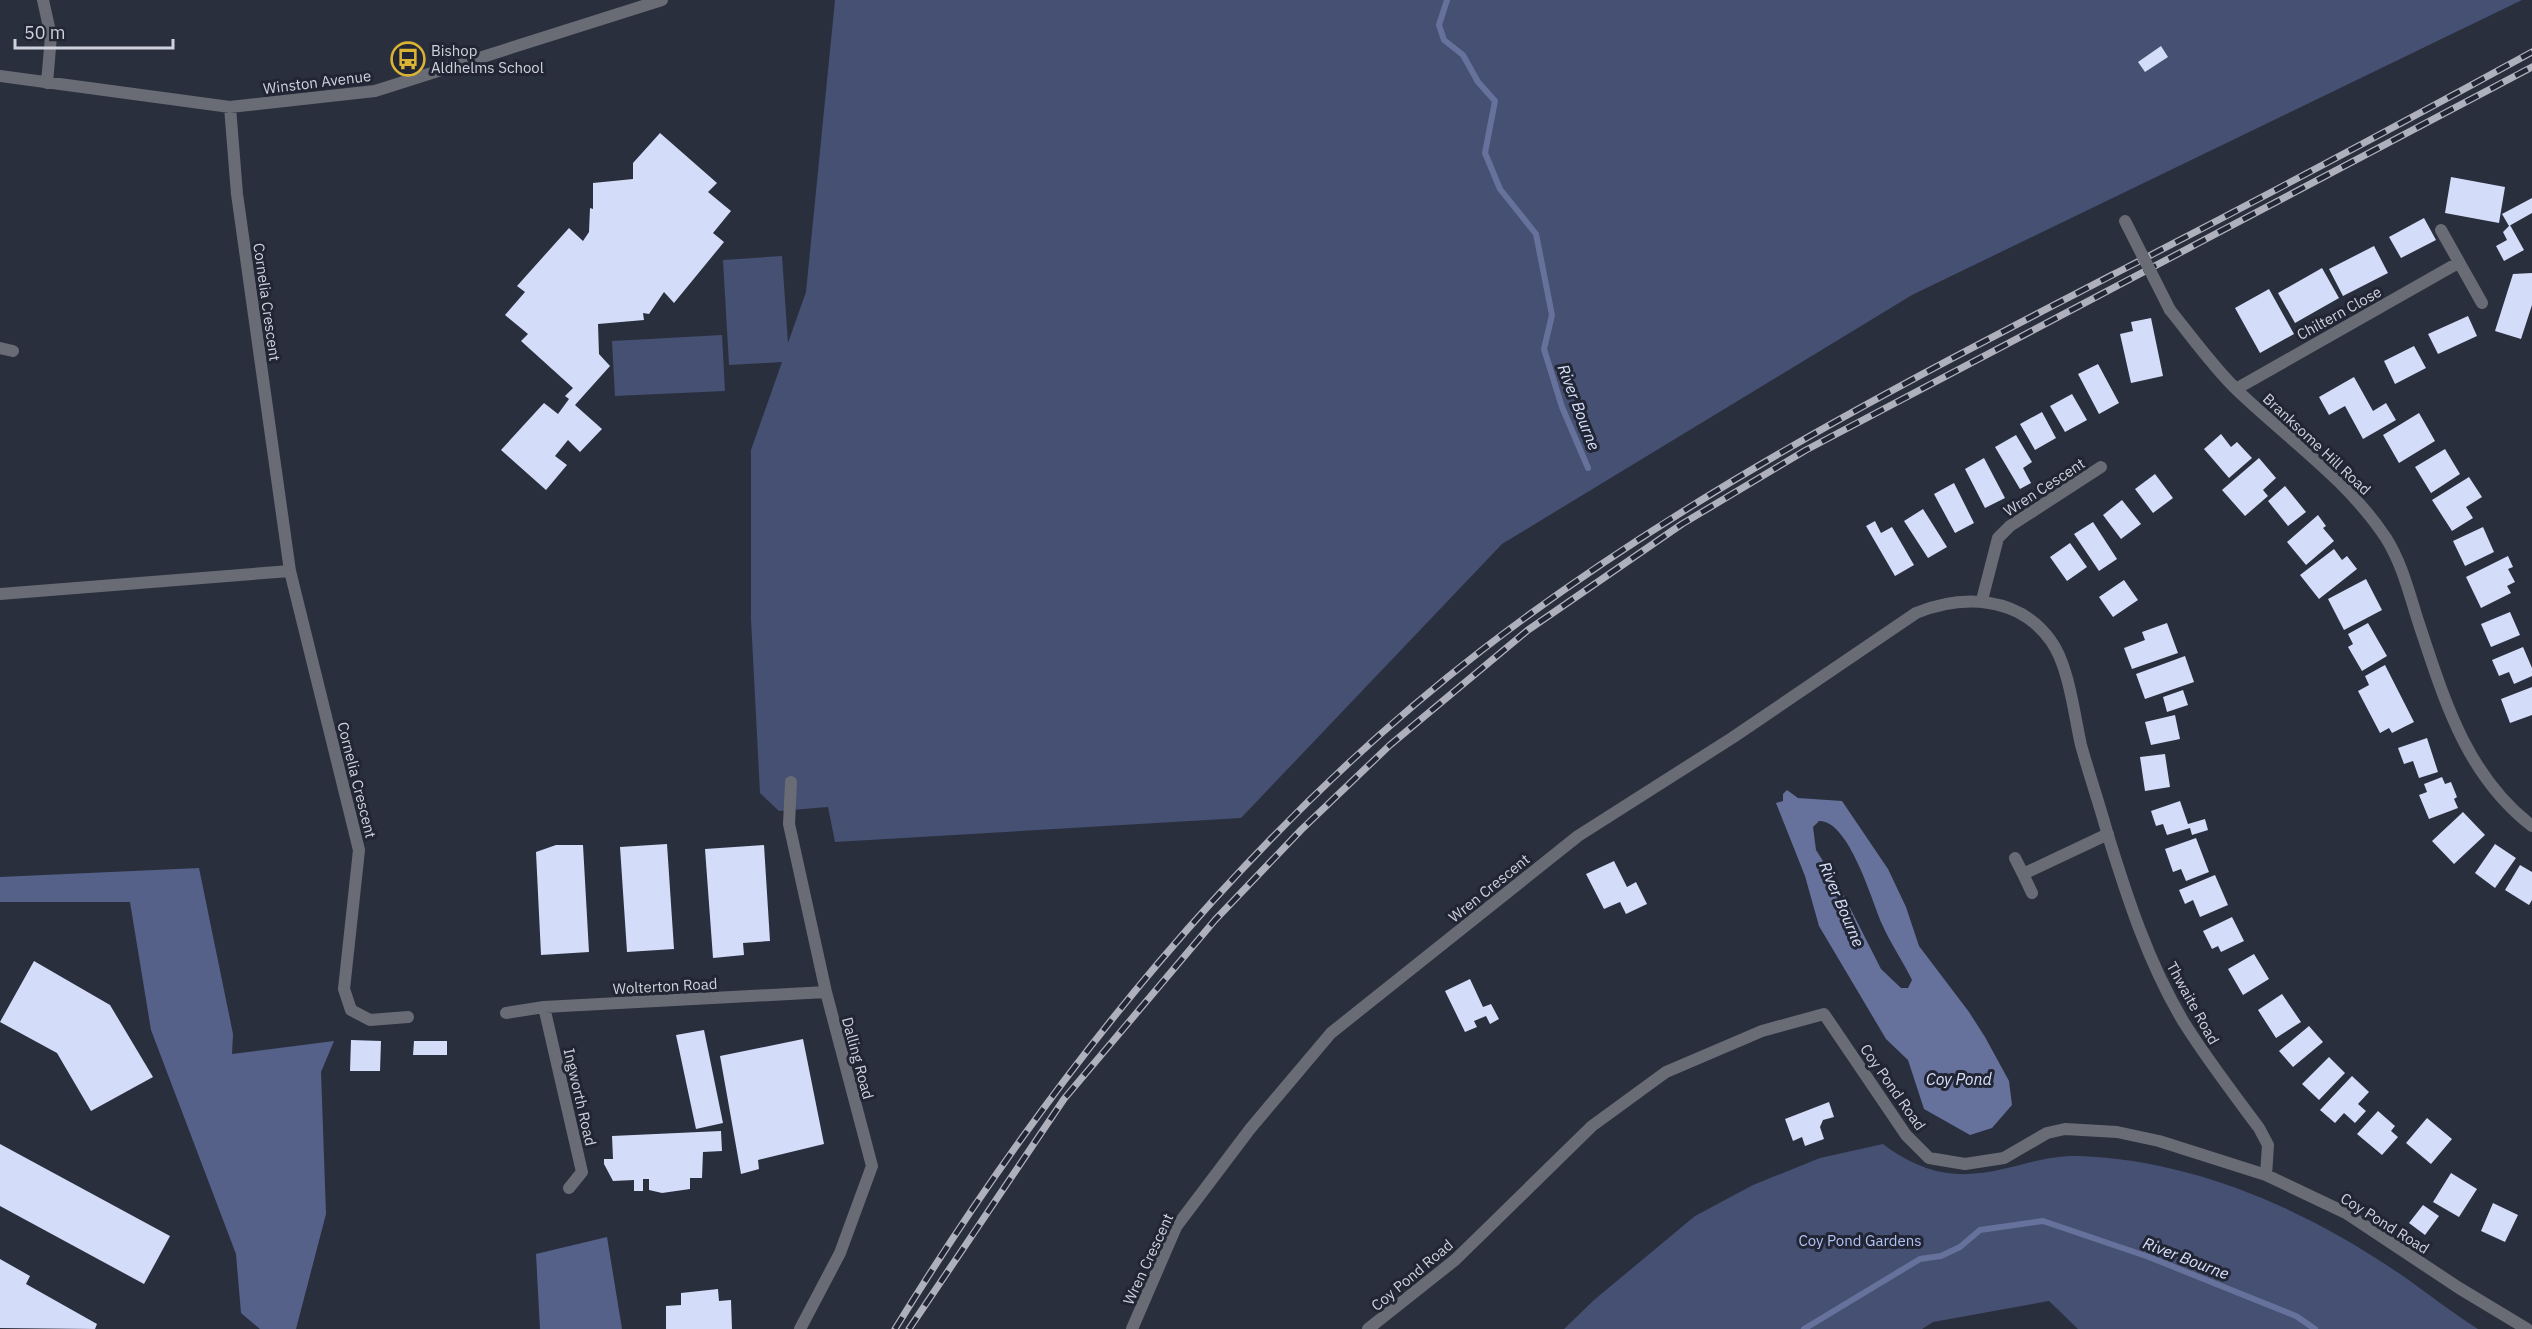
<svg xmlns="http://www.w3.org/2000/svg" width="2532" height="1329" viewBox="0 0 2532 1329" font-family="'IBM Plex Sans',sans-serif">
<rect width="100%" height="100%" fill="#2a2f3e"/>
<path fill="#455072" d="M835 0H2522L1912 295 1502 544 1241 818 835 842 828 807 779 811 760 793 751 619V450L782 362 729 365 723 260 782 256 788 343 806 292Z
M722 335 725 391 615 396 612 341Z
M1883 1144C1912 1166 1943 1178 1980 1173 2014 1169 2043 1155 2079 1156 2194 1160 2305 1209 2400 1274 2426 1292 2451 1312 2478 1329H2078L2049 1301 1933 1322 1922 1329H1564L1594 1300 1695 1216 1753 1185 1820 1158Z"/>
<path fill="#556189" d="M199 868 233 1034 232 1054 334 1041 321 1072 326 1214 296 1329H260L241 1313 236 1254 151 1030 130 902H0V877Z
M607 1237 622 1329H540L536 1254Z"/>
<path fill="#66729b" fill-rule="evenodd" d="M1787 790 1798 798 1842 801 1888 869 1906 907 1919 946 1969 1012 1985 1037 2009 1081 2012 1105 1992 1128 1970 1135 1924 1109 1908 1060 1886 1039 1819 926 1805 876 1776 803 1783 801V794ZM1819 821C1849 820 1872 901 1882 924 1890 943 1903 961 1912 980L1908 988H1901L1881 969 1840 888 1816 850 1813 827Z"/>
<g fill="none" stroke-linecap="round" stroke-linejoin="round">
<path stroke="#66729b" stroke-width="6" d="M1447 0 1439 25 1444 40 1463 55 1478 82 1495 101 1485 153 1500 189 1536 234 1552 315 1544 349 1562 407 1588 468
M1804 1329 1920 1259 1941 1256 1960 1247 1980 1230 2043 1221 2149 1257 2296 1316 2315 1329"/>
</g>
<path fill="#d3dcf8" d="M2161 46 2168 57 2145 72 2138 62Z
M660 133 717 183 708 192 731 211 713 233 724 242 674 303 664 292 649 314 643 313 644 320 598 324 599 354 610 366 575 405 602 429 580 452 568 440 555 456 567 465 546 490 501 450 544 403 558 414 569 399 565 396 573 388 521 341 528 334 505 315 525 292 517 286 569 228 583 241 589 232 590 208 593 209V183L633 179V163Z
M2451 177 2505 187 2499 223 2445 213Z
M2532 198V213L2509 226 2502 214Z
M2424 218 2436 240 2401 258 2389 237Z
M2510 225 2524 250 2504 261 2496 246 2507 240 2503 232Z
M2374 246 2388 273 2343 296 2329 269Z
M2322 268 2339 298 2295 323 2278 293Z
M2532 273V305L2521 339 2495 331 2513 274Z
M2269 289 2294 334 2260 353 2235 308Z
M2468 316 2477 336 2438 354 2428 334Z
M2151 318 2163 376 2131 383 2120 334 2133 331 2131 322Z
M2414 346 2426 368 2395 384 2384 361Z
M2098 364 2119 403 2099 414 2078 374Z
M2354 377 2373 411 2386 403 2396 420 2363 439 2345 406 2329 415 2319 397Z
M2072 394 2087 420 2065 432 2050 406Z
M2042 412 2056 438 2035 450 2020 424Z
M2419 413 2435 441 2399 463 2383 435Z
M2221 434 2231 447 2237 442 2252 458 2229 478 2204 449Z
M2016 435 2032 462 2023 468 2031 483 2020 489 1995 447Z
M2445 449 2460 474 2431 493 2415 467Z
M1984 458 2005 498 1985 508 1965 469Z
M2259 458 2276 478 2263 490 2268 496 2245 516 2222 490Z
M2155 474 2173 498 2153 513 2135 489Z
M2469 477 2482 497 2466 507 2473 518 2452 531 2432 500Z
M1954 483 1974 523 1955 533 1934 494Z
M2285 486 2306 512 2288 526 2268 501Z
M2122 500 2141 524 2121 539 2103 515Z
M1923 509 1947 547 1928 558 1904 521Z
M2318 515 2326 526 2323 528 2334 541 2306 565 2287 542Z
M1875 521 1881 533 1892 527 1914 565 1895 576 1866 526Z
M2093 522 2117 559 2099 571 2074 534Z
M2483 527 2494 552 2465 566 2453 541Z
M2070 543 2087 567 2067 581 2050 557Z
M2334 549 2342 560 2347 556 2357 569 2319 599 2300 575Z
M2508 556 2513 567 2508 569 2515 582 2507 586 2511 593 2481 608 2466 577Z
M2366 579 2382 610 2344 630 2328 599Z
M2124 580 2138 600 2113 617 2099 597Z
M2510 612 2520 635 2491 647 2481 624Z
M2167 623 2178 653 2132 669 2124 648 2145 640 2142 632Z
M2368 623 2387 656 2362 671 2348 647 2353 644 2348 634Z
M2523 647 2532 668V676L2514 684 2509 672 2499 676 2492 660Z
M2185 656 2194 682 2145 699 2136 674Z
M2385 665 2414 722 2392 733 2389 728 2380 733 2358 691 2369 685 2365 676Z
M2532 687V715L2510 723 2501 699Z
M2183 690 2188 705 2167 712 2163 697Z
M2175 715 2180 739 2151 745 2145 722Z
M2427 738 2438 772 2419 778 2413 761 2404 764 2398 748Z
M2165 754 2170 787 2145 791 2140 757Z
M2442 777 2445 784 2451 782 2457 797 2454 799 2458 808 2429 819 2419 795 2427 792 2424 784Z
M2180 801 2188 824 2205 819 2208 830 2192 835 2190 828 2167 835 2163 824 2156 826 2151 811Z
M2463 812 2485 835 2454 864 2432 841Z
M2196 838 2209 872 2186 881 2181 869 2173 872 2165 849Z
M667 844 674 949 627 952 620 847Z
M2495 844 2516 858 2495 888 2475 873Z
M556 845H583L589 952 541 955 536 852Z
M764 845 770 941 743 943 744 955 713 958 705 849Z
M1614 861 1627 887 1636 882 1647 904 1626 914 1620 902 1604 909 1586 874Z
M2520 865 2532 872V900L2529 905 2505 890Z
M2215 875 2228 905 2200 917 2193 900 2185 904 2179 890Z
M2232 917 2244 941 2221 952 2218 946 2212 949 2203 931Z
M2254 954 2269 979 2243 995 2228 969Z
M34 961 110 1005 153 1077 91 1111 57 1053 0 1022Z
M1470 979 1483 1007 1491 1004 1499 1019 1490 1024 1486 1016 1474 1021 1477 1027 1465 1032 1445 991Z
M2282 994 2301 1022 2276 1038 2258 1010Z
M2309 1026 2323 1042 2293 1067 2279 1051Z
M704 1030 723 1123 696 1129 676 1035Z
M803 1039 824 1144 758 1160 759 1169 741 1174 720 1056Z
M351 1040 381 1041 380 1071H350Z
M414 1041H447V1055H413Z
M2329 1057 2345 1073 2319 1100 2302 1084Z
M2352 1076 2369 1092 2358 1104 2366 1111 2355 1123 2344 1113 2335 1123 2320 1110Z
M1829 1102 1834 1117 1823 1120 1820 1127 1824 1139 1805 1146 1802 1137 1793 1141 1785 1119Z
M2378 1111 2395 1126 2391 1131 2398 1137 2382 1155 2357 1134Z
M2427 1118 2452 1139 2431 1164 2406 1143Z
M721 1131 722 1151 703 1152 702 1178H690V1189L662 1193 649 1190V1179H643V1191H634V1180L613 1181 604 1164V1159H613L612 1136Z
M0 1144 170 1236 144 1284 0 1206Z
M2451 1173 2477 1189 2459 1217 2433 1202Z
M2493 1203 2518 1215 2505 1242 2481 1231Z
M2423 1205 2439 1216 2425 1235 2409 1223Z
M0 1259 30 1276 26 1284 97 1324 95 1329 0 1328Z
M718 1289 719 1301 731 1300 732 1329H666V1306L681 1305V1293Z"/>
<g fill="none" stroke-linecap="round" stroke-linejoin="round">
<path stroke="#696c74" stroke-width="12" d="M43 0 51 36 47 83
M0 76 230 107 375 91 662 0
M230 107 237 194 290 571 359 850 344 989 351 1010 370 1020 408 1017
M2441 230 2482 303
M2170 310C2192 337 2213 367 2238 391 2288 439 2347 479 2386 538 2403 565 2410 597 2420 627 2445 702 2467 776 2532 826
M0 348 13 351
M2236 389 2458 263
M0 594 290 571
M1982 600 1998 538 2010 526 2101 467
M791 782 789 824 826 992 872 1166 840 1253 800 1329
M2015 858 2023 874 2108 834
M2023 874 2032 893
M544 1007 582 1172 569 1188
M506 1013 544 1007 826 992
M1132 1329 1176 1227 1250 1129 1331 1033 1578 836 1732 738 1916 613C1963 594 2019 596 2051 641 2069 666 2074 714 2081 745 2089 774 2099 803 2107 832 2127 897 2148 962 2183 1021 2206 1058 2233 1093 2259 1128L2268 1145 2266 1175
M1368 1329 1455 1260 1592 1126 1666 1072 1762 1031 1824 1014 1906 1135 1929 1158 1965 1164 2004 1158 2047 1133 2065 1129 2117 1132 2159 1141 2266 1175 2346 1213 2459 1288 2527 1329"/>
<defs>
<path id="rail" d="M895 1329C1050 1077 1247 831 1482 650 1679 498 1899 385 2120 271 2258 200 2395 127 2532 52
M909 1329 1064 1099 1215 920 1301 830 1390 745 1528 630 1682 524 1806 450 2532 67"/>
</defs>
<use href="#rail" stroke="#aeb1bc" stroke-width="7"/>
<use href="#rail" stroke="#212534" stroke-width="4.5" stroke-dasharray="14" stroke-linecap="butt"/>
<path stroke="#696c74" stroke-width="12" d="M2125 221 2170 310"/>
</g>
<defs>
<symbol id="bus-ring" viewBox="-11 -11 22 22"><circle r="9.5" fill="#212534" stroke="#dab333" stroke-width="1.5"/><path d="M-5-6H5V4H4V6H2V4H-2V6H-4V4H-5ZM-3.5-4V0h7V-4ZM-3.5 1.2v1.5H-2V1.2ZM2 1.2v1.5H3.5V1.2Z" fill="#dab333"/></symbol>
</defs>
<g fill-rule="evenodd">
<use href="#bus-ring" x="389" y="40" width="38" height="38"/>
</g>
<g text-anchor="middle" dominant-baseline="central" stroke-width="6" stroke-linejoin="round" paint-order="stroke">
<g font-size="15" fill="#cfd2dc" stroke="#212534" text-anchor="start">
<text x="431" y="50">Bishop<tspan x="431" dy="17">Aldhelms School</tspan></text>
</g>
<g font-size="15" fill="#cfd2dc" stroke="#212534">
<text transform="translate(317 82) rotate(-7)">Winston Avenue</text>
<text transform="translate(267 302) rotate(82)">Cornelia Crescent</text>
<text transform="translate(2339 313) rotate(-29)">Chiltern Close</text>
<text transform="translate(2317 444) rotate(43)">Branksome Hill Road</text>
<text transform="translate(2044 487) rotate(-33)">Wren Cescent</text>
<text transform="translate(357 780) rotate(76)">Cornelia Crescent</text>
<text transform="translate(1489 888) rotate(-39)">Wren Crescent</text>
<text transform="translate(665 986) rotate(-3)">Wolterton Road</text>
<text transform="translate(2193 1003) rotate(61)">Thwaite Road</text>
<text transform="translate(858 1058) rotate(75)">Dalling Road</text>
<text transform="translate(1893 1087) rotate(55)">Coy Pond Road</text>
<text transform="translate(580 1097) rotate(77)">Ingworth Road</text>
<text transform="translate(2385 1223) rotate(32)">Coy Pond Road</text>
<text transform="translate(1148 1259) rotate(-65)">Wren Crescent</text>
<text transform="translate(1412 1275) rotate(-40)">Coy Pond Road</text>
</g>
<g font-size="15" fill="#b1c2f7" stroke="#212534">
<text x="1860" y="1240">Coy Pond Gardens</text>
</g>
<g font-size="16" font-style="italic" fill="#d8e1fc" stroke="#212534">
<text transform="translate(1579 407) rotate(69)">River Bourne</text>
<text transform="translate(1842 904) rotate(67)">River Bourne</text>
<text x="1959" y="1079">Coy Pond</text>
<text transform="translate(2186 1258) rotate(21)">River Bourne</text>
</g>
</g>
<path d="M15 39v9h158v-9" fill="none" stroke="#cfd2dc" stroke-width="3"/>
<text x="24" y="39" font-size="18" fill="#cfd2dc" stroke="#212534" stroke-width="4.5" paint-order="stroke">50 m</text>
</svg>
